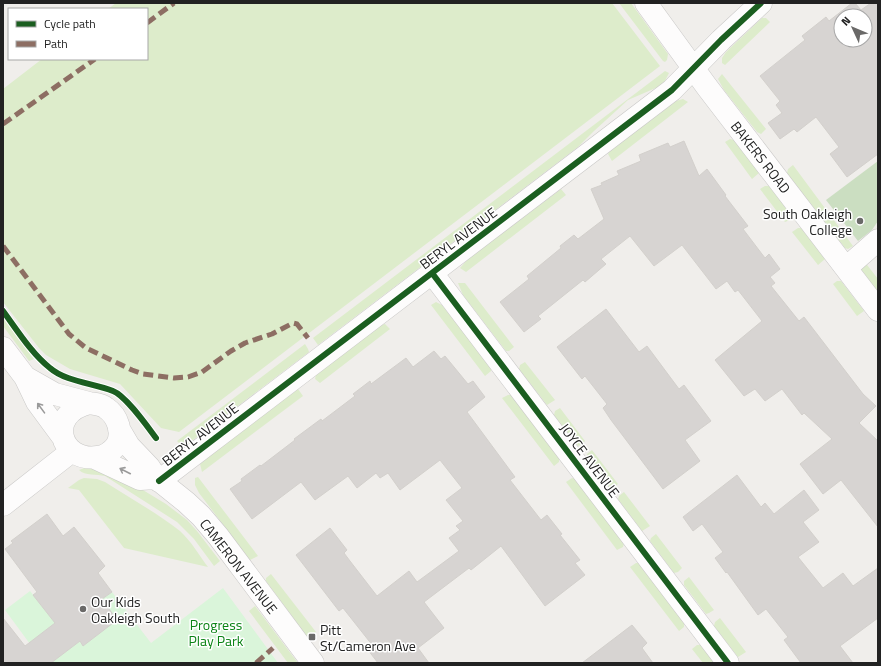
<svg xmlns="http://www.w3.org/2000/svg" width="881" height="666" viewBox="0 0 881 666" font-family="'Titillium Web',sans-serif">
<rect width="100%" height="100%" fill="#f0eeeb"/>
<path fill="#ddeccb" d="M116 3H612L660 66 179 432 161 428 120 384 70 369 46 355 39 348 3 302V89L42 59H147V9H108Z
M619 3H631L668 54 667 60 665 62 663 61Z
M762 18H766L770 22 725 65 722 63V58L726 52Z
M665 71 669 73 665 81 658 87 628 100 594 131 578 147 318 345 313 338Z
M722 74 766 129 761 134 757 132 724 90 718 79Z
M683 99 688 102 612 161 608 154 610 151 676 101Z
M730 139 734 140 759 173 752 179 725 142Z
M793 165 853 246 848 249 845 248 787 173 788 169Z
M765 186H769L792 216V219L785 222 760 189Z
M561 189 566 195 466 272 460 268 468 259Z
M798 228H801L825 259 818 265 792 232Z
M864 261 878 279V292L859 267Z
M837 281H841L864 311 857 316 833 284Z
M458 283H465L514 347 509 351H506L463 295Z
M436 302 442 305 491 367V371L485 376 431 305Z
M3 318 34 359 29 361 3 326Z
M385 324 390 329 320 383 315 379 316 375 381 325Z
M305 344 308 349 309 352 185 446 181 445 177 441Z
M525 362 555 400 547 405 519 369 520 365Z
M298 389 303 396 202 472 200 464 205 459Z
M508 395H511L559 458V462L554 466 502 398Z
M560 408 585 441 581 445 578 446 554 415 555 411Z
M592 450 618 484 613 488H610L587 458V454Z
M87 467 101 468 128 481 166 504 187 520 197 531 220 561 214 566 194 539 177 522 105 476C97 474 85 476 79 470Z
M198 477 258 556 250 560 199 493 195 485V478Z
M84 478 97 479 105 482C130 498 157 513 180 531 191 541 199 555 208 567L124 548 79 490 68 488 79 480Z
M572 478 575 479 624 543 623 547 617 550 566 482Z
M624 492 650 526 642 531 618 499 619 496Z
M656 534 682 568 678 572 674 573 650 541 651 538Z
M636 563H639L684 623V627L679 631 630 567Z
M271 574 316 632 310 636 306 635 266 581V578Z
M689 577 714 610 709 613 706 614 684 585V581Z
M255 606 298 663H288L249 611Z
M720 618 746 652 738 657 714 626 715 622Z
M697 645H701L715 663H703L692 649Z"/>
<path fill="#cbdec1" d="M878 161V221L872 230 858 241 826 200Z"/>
<path fill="#daf5da" d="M223 588 278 663H44L5 610 30 591 38 601 63 617 35 639 52 662 80 641 84 645 117 620 102 599 112 592 151 643Z"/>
<path fill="#d7d4d2" stroke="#d3d0cc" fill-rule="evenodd" d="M852 3H855L861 10 871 3H878V154L847 177 830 154 839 147 816 117 797 132 794 129 780 139 768 123 782 113 776 105 780 101 760 76 805 40 802 36 826 17 829 21ZM841 16H865V40H841Z
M684 141 699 176 707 169 726 195 725 196 748 226 743 229 765 258 769 254 780 269 770 277 775 283 771 286 799 321 804 317 863 394 876 406 859 423 878 441V527L841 480 823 494 800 464 832 439 804 413 802 415 782 389 765 401 755 389 744 396 715 360 762 321 738 290 735 292 727 281 716 289 682 245 654 266 630 236 601 259 606 264 585 282 583 280 538 316 541 319 524 332 500 302 529 279 527 276 561 248 560 246 574 235 578 239 604 219 591 189 602 185 601 183 619 175 617 171 641 161 639 155 668 143 670 147Z
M606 309 639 352 647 346 679 389 684 385 711 421 685 440 700 461 663 489 611 420 603 408 607 404 585 376 582 379 557 347Z
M434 351 441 359 445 356 468 384 473 381 485 397 467 412 515 477 510 480 541 520 547 515 562 534 560 535 580 560 575 563 585 575 545 606 501 546 471 570 469 568 424 602 444 628 418 648 429 663H378L368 650 373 646 343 608 339 611 296 555 330 528 347 550 344 553 350 561 377 596 409 571 417 582 459 551 449 538 460 530 456 526 463 521 446 500 462 488 440 460 400 490 388 473 380 478 376 473 357 488 348 476 315 500 301 482 252 519 230 489 242 481 241 479 260 465 261 466 295 440 294 439 321 419 322 421 355 396 353 394 370 381 371 384 406 358 413 367Z
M737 475 761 507 765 503 774 514 804 490 819 510 803 522 819 542 798 557 823 588 843 573 853 586 878 568V618L840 646 853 663H801L784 640 788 637 766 609 758 615 727 572 726 573 715 558 723 552 702 524 693 531 683 517Z
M47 514 63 536 74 527 105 566 98 573 112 592 102 599 117 620 83 646 80 641 51 663H3V618L25 646 55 623 33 595 37 592 5 549 13 543 11 541Z
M632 625 647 643 642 648 653 663H582Z"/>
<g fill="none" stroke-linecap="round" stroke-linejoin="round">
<defs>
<path id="minor" d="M646 3 707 87 878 310
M846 268 878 240
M432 273 728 663
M3 348 25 377 37 402 62 436
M25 377 55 394 89 403
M89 403C95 404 101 404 106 408 118 416 124 434 116 446 111 452 105 456 98 457 60 463 45 414 89 403Z
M119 429 129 446 149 467 156 478 186 502 201 516 218 536 313 663
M95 458 140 479 156 478
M159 481 672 90 721 40 761 3
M3 505 72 451"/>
</defs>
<use href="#minor" stroke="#c9c8c7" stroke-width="23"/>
<use href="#minor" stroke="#fdfcfc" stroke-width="22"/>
<path stroke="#8d6e63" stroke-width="5" stroke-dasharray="10 5" stroke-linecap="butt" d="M147 23 174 3
M3 124 95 59
M3 246 69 334 86 348 132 370 143 374 174 378 188 377 202 372 231 351 245 343 272 334 293 323 297 324 308 338
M256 663 273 648"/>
<defs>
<path id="cycleway" d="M432 273 728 663
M3 311C17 330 32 354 50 368 66 382 94 383 113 391 126 396 147 426 156 438
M159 481 672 90 721 40 761 3"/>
</defs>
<use href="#cycleway" stroke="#fff" stroke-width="8"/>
<use href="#cycleway" stroke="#1b5e20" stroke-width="6"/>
</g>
<defs><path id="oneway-shaft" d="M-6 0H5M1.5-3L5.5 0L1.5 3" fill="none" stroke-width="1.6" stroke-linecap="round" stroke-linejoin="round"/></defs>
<g stroke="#9a9a9a">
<use href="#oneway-shaft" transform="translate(41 408) rotate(-126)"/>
<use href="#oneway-shaft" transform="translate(125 471) rotate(-153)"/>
</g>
<g fill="#6a6968" stroke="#fff" stroke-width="1.5">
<circle cx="860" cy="221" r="4"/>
<circle cx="83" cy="609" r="4"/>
<rect x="308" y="633" width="8" height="8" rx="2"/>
</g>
<g text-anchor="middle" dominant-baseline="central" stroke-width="3" stroke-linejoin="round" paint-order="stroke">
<g font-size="14" fill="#222" stroke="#fff">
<text transform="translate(761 157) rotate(52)">BAKERS ROAD</text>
<text transform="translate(458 238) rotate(-37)">BERYL AVENUE</text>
<text transform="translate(200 434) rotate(-38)">BERYL AVENUE</text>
<text transform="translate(590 460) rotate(53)">JOYCE AVENUE</text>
<text transform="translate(239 566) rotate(52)">CAMERON AVENUE</text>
</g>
<g font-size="14" fill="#222" stroke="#fff" text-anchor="start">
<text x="852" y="213" text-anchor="end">South Oakleigh<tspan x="852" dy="16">College</tspan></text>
<text x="91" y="601">Our Kids<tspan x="91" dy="16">Oakleigh South</tspan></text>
<text x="320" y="629">Pitt<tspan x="320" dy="16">St/Cameron Ave</tspan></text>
</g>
<g font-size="14" fill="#0c8416" stroke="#fff">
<text x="216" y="624">Progress<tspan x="216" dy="16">Play Park</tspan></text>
</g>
</g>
<rect width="881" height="666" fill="none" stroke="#222222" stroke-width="8"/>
<rect x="8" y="8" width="140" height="52" fill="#ffffff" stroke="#a7a7a7"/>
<rect x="16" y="21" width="20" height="6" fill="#1b5e20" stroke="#a7a7a7"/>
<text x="44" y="28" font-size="12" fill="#222222">Cycle path</text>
<rect x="16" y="41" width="20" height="6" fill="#8d6e63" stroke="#a7a7a7"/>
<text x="44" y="48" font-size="12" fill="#222222">Path</text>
<g transform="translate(853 28) rotate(314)"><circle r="19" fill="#ffffff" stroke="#a7a7a7"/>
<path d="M0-3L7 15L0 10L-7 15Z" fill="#6a6968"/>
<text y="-6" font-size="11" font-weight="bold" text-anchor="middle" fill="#222222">N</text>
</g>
</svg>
